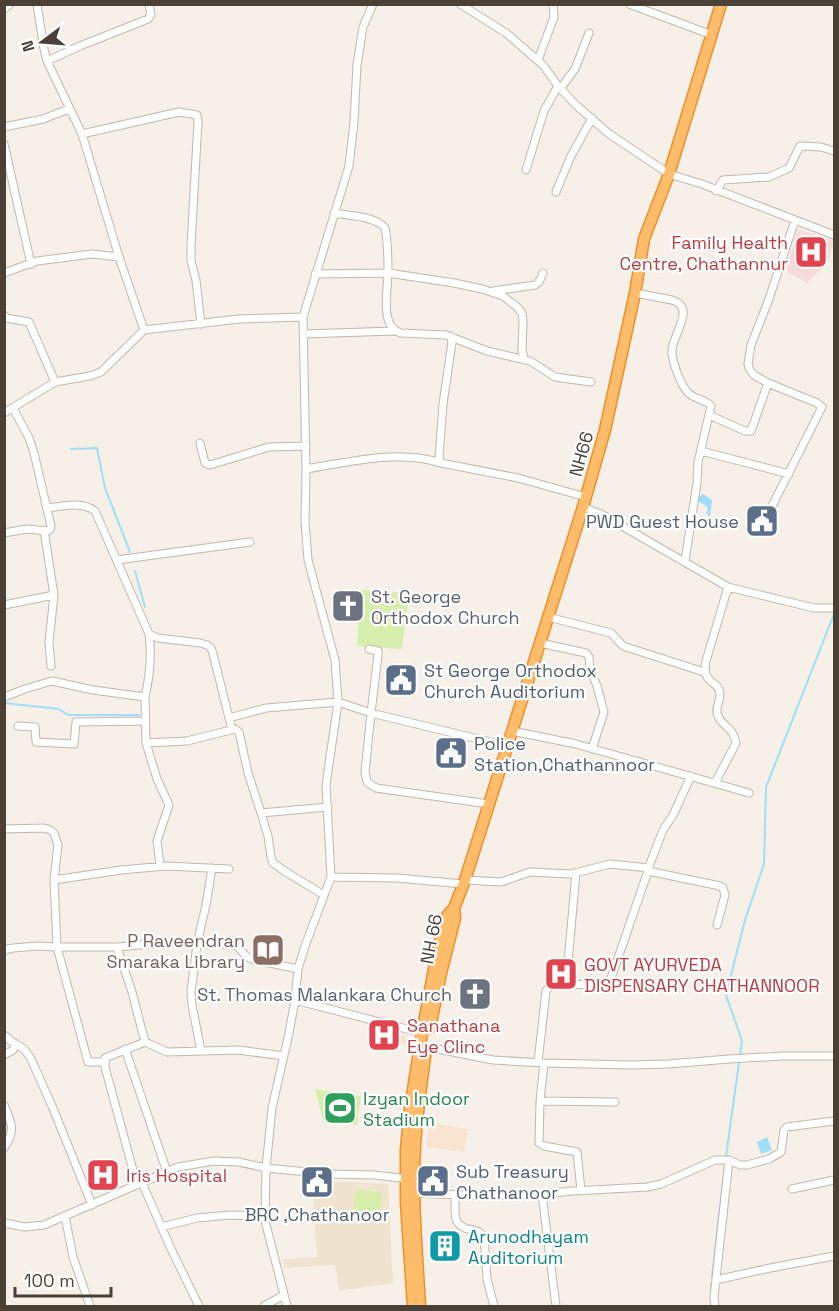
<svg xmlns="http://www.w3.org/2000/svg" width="839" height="1311" viewBox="0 0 839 1311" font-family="'Space Grotesk',sans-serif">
<rect width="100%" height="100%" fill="#f6f0e8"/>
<path fill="#f9e4d2" d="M373 1027 409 1038 407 1045 387 1039 383 1047 368 1043Z
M429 1123 468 1129 464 1152 426 1147Z"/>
<path fill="#f0e4d1" d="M330 1181 388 1184 393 1283 339 1291 335 1265 284 1268 283 1259 317 1257 313 1191 331 1190Z"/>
<path fill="#f7dbdb" d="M798 229 834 241 828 262 807 283 786 271Z"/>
<path fill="#d8eead" d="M361 590 409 593 402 649 357 646Z
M315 1089 361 1096 357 1125 323 1120Z
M356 1189 383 1193 380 1218 353 1215Z"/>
<path fill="#9fdef8" d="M703 494 712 500 710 517 706 513 708 509 706 506 696 500 698 497Z
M767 1137 772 1150 761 1154 757 1142Z"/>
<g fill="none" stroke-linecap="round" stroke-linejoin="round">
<path stroke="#9fdef8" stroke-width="2" d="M71 449 97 448 105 488 130 552
M135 571 145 607
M4 703 59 709 68 715H139
M726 1156 742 1041 726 995 745 920 764 864 766 787 834 614
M712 1277 725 1164
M711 1284V1306"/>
<defs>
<path id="minor" d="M37 4 44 49 47 61 82 134 119 257
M460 4 506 33 543 65 558 86 576 105 608 133 669 174 702 184 834 235
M629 4 712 35
M4 9 10 4
M538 60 554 17 553 4
M47 61 80 46 148 19 151 15 149 4
M560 89 575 69 589 33
M4 127 43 119 69 109
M82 134 179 112 197 115 198 122 191 245V261L196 280 201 324
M4 144 31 264
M526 170 544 111 558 86
M716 191 723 180 769 177 789 168 800 146 821 147 834 151
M556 192 571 156 592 118
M334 213C350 216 375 216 385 228 388 242 388 258 388 272 388 289 379 327 401 333L446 335 487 351 530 361 555 377 591 382
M4 273 37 261 92 254 119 257 144 330 239 319 303 317 306 469 305 522 308 560 335 660 338 702 326 785 331 877 305 946 298 969 295 1000 289 1033 272 1108 266 1168 328 1174 374 1175 409 1179
M315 274 388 273 454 283 482 289 503 296 517 307 522 313 523 321 522 350 524 359
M493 291 535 285 539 282 543 273
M635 293 672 300C698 308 670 337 672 353 673 364 682 390 691 395 698 400 706 400 711 406L698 462 697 483 685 561
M4 315 6 318 29 322 55 382
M303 317 349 166 354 122 357 65 363 27 373 4
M304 334 395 331
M450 336 452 342 443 404 439 458 441 463 518 478 586 497
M4 413 55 382 90 376 101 372 144 330
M709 415 745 431H751L768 383
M200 443 205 463 210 465 269 447 306 446
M701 451 789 474
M306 469C350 462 397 449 441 463
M583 507 603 515 728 587 814 608H834
M48 508C63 506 82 501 95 511L149 634 158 638 200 643 207 645 211 648 213 654 232 730
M770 510 822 407 817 403 768 383 754 375 750 370 748 364 751 345 769 299 795 220
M44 530 54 595 49 642 51 666
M4 533 27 529 47 531 50 530 51 526 34 453 29 438 13 408
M117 560 250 542
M4 605 54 595
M548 617 611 633 623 646 704 672
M540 643 586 653 589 657 590 669 597 686 604 712 592 749
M369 649 378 651V655L371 713 507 746
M4 697 25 689 52 681 93 690 145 697 146 743 187 741 235 729 239 732 248 773 261 813 328 807
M145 697C150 675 152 656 149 634
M229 718 266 708 338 702 371 713 365 772 367 782 376 788 489 804
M18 726 35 727 36 742 74 744 76 722 145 721
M512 731 576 744 749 793
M146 743 157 779 169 805 157 841 160 866
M715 783 736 743C733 726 723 728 718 716 714 708 721 701 720 693 719 680 701 685 706 661L728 587
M261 813 268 836 271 857 273 863 286 872 324 895
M4 829 44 828 50 830 54 833 58 845 54 880 57 947 88 1062H104
M648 869 663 830 673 815 691 776
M331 877 397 878 463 884
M54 880 121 870 166 866 229 869
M465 880 501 882 530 872 571 874 610 864 649 868
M117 947 132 992 145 1042
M4 950 13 948 38 946 57 947H117L171 942 197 944H232L238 947 246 956 251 959 298 969
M566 984 576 873
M295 1000 422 1033
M4 1035 11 1041 24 1049 31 1059 52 1106 92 1205
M422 1048 438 1049 493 1060 544 1063 632 1065 668 1064 729 1059 783 1056H834
M125 1049 167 1172
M201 1051 192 1005 191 992 197 944 206 905 212 868
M4 1055 13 1050 15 1044
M538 1062 546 991 552 984H575L608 987 648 871 720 886 723 888 725 895 717 925
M544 1063 540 1101 539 1143 544 1146 577 1152 581 1190
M540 1101 615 1102
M4 1105C12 1123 16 1131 4 1148
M142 1183 172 1251 199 1306
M137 1185 105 1067V1058L145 1042 167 1052 238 1050 284 1056
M792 1189 834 1180
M411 1193 487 1196 542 1194 573 1191 647 1187 661 1184 715 1160H729L740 1165H747L769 1159 781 1152 784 1130 787 1127 834 1121
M542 1194 556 1306
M455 1195C456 1213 450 1226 472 1230 478 1231 480 1232 484 1237L487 1279 494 1306
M65 1216 73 1257 90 1306
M4 1223 25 1227 44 1225 178 1167 214 1161 239 1162 266 1168 265 1221 287 1306
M161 1227 197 1218 230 1215 264 1216
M716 1280 765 1269 834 1256
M264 1306 284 1295
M715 1306 714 1297 729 1160"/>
<path id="highway" d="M430 1028 441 973 455 918 454 908
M413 1306 406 1202V1149L410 1108 422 1033 437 953 447 916 454 908 465 880 583 507 605 430 635 293 644 239 669 174 721 4
M420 1306C417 1253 412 1199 415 1145 417 1113 422 1081 426 1049"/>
</defs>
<use href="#minor" stroke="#c2b7aa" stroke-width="9"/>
<use href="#highway" stroke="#ed8f2b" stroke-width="13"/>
<use href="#minor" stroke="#fff" stroke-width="7"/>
<use href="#highway" stroke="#ffbc6a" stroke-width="10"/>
</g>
<defs>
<symbol id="hospital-square" viewBox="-11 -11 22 22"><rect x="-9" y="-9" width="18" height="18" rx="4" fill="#e0444e" stroke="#fff"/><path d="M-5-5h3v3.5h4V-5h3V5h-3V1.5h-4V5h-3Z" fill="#fff"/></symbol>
<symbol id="civic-square" viewBox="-11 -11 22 22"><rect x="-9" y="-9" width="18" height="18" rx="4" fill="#5c6f8a" stroke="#fff"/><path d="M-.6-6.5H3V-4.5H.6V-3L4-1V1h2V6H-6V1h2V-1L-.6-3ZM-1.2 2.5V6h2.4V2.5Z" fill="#fff"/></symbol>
<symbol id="church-square" viewBox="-11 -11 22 22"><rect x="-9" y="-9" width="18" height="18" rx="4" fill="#6b7280" stroke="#fff"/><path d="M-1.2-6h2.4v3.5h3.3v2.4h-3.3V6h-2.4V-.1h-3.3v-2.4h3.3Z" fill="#fff"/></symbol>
<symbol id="library-square" viewBox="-11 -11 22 22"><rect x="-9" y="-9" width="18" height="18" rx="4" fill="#8d6e63" stroke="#fff"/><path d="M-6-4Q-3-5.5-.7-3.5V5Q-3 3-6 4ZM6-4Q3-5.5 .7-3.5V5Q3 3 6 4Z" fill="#fff"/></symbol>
<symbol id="stadium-square" viewBox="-11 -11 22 22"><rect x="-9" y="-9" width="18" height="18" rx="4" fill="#2e9e5b" stroke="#fff"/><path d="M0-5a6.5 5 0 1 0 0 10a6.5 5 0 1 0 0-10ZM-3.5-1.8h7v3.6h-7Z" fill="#fff"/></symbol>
<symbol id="building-square" viewBox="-11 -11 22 22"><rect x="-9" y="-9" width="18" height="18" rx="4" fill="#0f9aa8" stroke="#fff"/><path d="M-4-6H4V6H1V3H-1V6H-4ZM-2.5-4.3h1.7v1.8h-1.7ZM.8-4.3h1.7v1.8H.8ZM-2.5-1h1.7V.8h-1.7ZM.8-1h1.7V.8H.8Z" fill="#fff"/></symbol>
</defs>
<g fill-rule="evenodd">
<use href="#hospital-square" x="792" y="233" width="38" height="38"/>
<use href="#civic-square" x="743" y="502" width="38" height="38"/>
<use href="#church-square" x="329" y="587" width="38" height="38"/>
<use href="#civic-square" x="382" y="661" width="38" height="38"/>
<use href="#civic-square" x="432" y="734" width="38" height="38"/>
<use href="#library-square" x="249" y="931" width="38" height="38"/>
<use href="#hospital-square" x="542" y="955" width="38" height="38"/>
<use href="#church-square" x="456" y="975" width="38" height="38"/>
<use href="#hospital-square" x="365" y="1016" width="38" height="38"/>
<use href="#stadium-square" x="321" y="1089" width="38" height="38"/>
<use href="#hospital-square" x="84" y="1156" width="38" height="38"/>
<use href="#civic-square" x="414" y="1162" width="38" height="38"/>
<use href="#civic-square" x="298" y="1163" width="38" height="38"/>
<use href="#building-square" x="426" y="1227" width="38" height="38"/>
</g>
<g text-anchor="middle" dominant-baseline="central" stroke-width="4.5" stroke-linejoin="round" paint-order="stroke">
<g font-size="18" fill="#be3a42" stroke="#fff" text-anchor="start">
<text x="788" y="242" text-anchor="end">Family Health<tspan x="788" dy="21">Centre, Chathannur</tspan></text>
<text x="584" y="964">GOVT AYURVEDA<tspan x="584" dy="21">DISPENSARY CHATHANNOOR</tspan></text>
<text x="407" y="1025">Sanathana<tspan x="407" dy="21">Eye Clinc</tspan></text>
<text x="126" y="1175">Iris Hospital</text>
</g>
<g font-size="18" fill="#4a4036" stroke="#fff">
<text transform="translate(581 454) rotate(-74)">NH66</text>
<text transform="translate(431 939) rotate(-79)">NH 66</text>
</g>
<g font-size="18" fill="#4e5e75" stroke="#fff" text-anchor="start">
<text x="739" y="521" text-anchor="end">PWD Guest House</text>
<text x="424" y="670">St George Orthodox<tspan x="424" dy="21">Church Auditorium</tspan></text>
<text x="474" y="743">Police<tspan x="474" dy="21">Station,Chathannoor</tspan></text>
<text x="456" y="1171">Sub Treasury<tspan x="456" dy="21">Chathanoor</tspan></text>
<text x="317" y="1214" text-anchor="middle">BRC ,Chathanoor</text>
</g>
<g font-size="18" fill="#5b616d" stroke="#fff" text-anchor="start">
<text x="371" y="596">St. George<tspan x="371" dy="21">Orthodox Church</tspan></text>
<text x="452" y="994" text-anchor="end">St. Thomas Malankara Church</text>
</g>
<g font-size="18" fill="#785e54" stroke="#fff" text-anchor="end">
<text x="245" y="940">P Raveendran<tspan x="245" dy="21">Smaraka Library</tspan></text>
</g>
<g font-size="18" fill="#27864d" stroke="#fff" text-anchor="start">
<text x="363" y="1098">Izyan Indoor<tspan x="363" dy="21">Stadium</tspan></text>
</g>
<g font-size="18" fill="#0d838f" stroke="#fff" text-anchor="start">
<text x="468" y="1236">Arunodhayam<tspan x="468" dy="21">Auditorium</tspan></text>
</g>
</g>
<rect width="839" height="1311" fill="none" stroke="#4a4036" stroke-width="12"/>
<g transform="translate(42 42) rotate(254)" stroke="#ffffff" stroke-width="4.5" paint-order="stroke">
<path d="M0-4.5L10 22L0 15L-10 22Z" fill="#4a4036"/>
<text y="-9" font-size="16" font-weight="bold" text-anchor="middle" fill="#4a4036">N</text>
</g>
<path d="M15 1287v9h96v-9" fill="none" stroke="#4a4036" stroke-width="3"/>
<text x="24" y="1287" font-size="18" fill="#4a4036" stroke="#ffffff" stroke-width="4.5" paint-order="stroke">100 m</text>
</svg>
